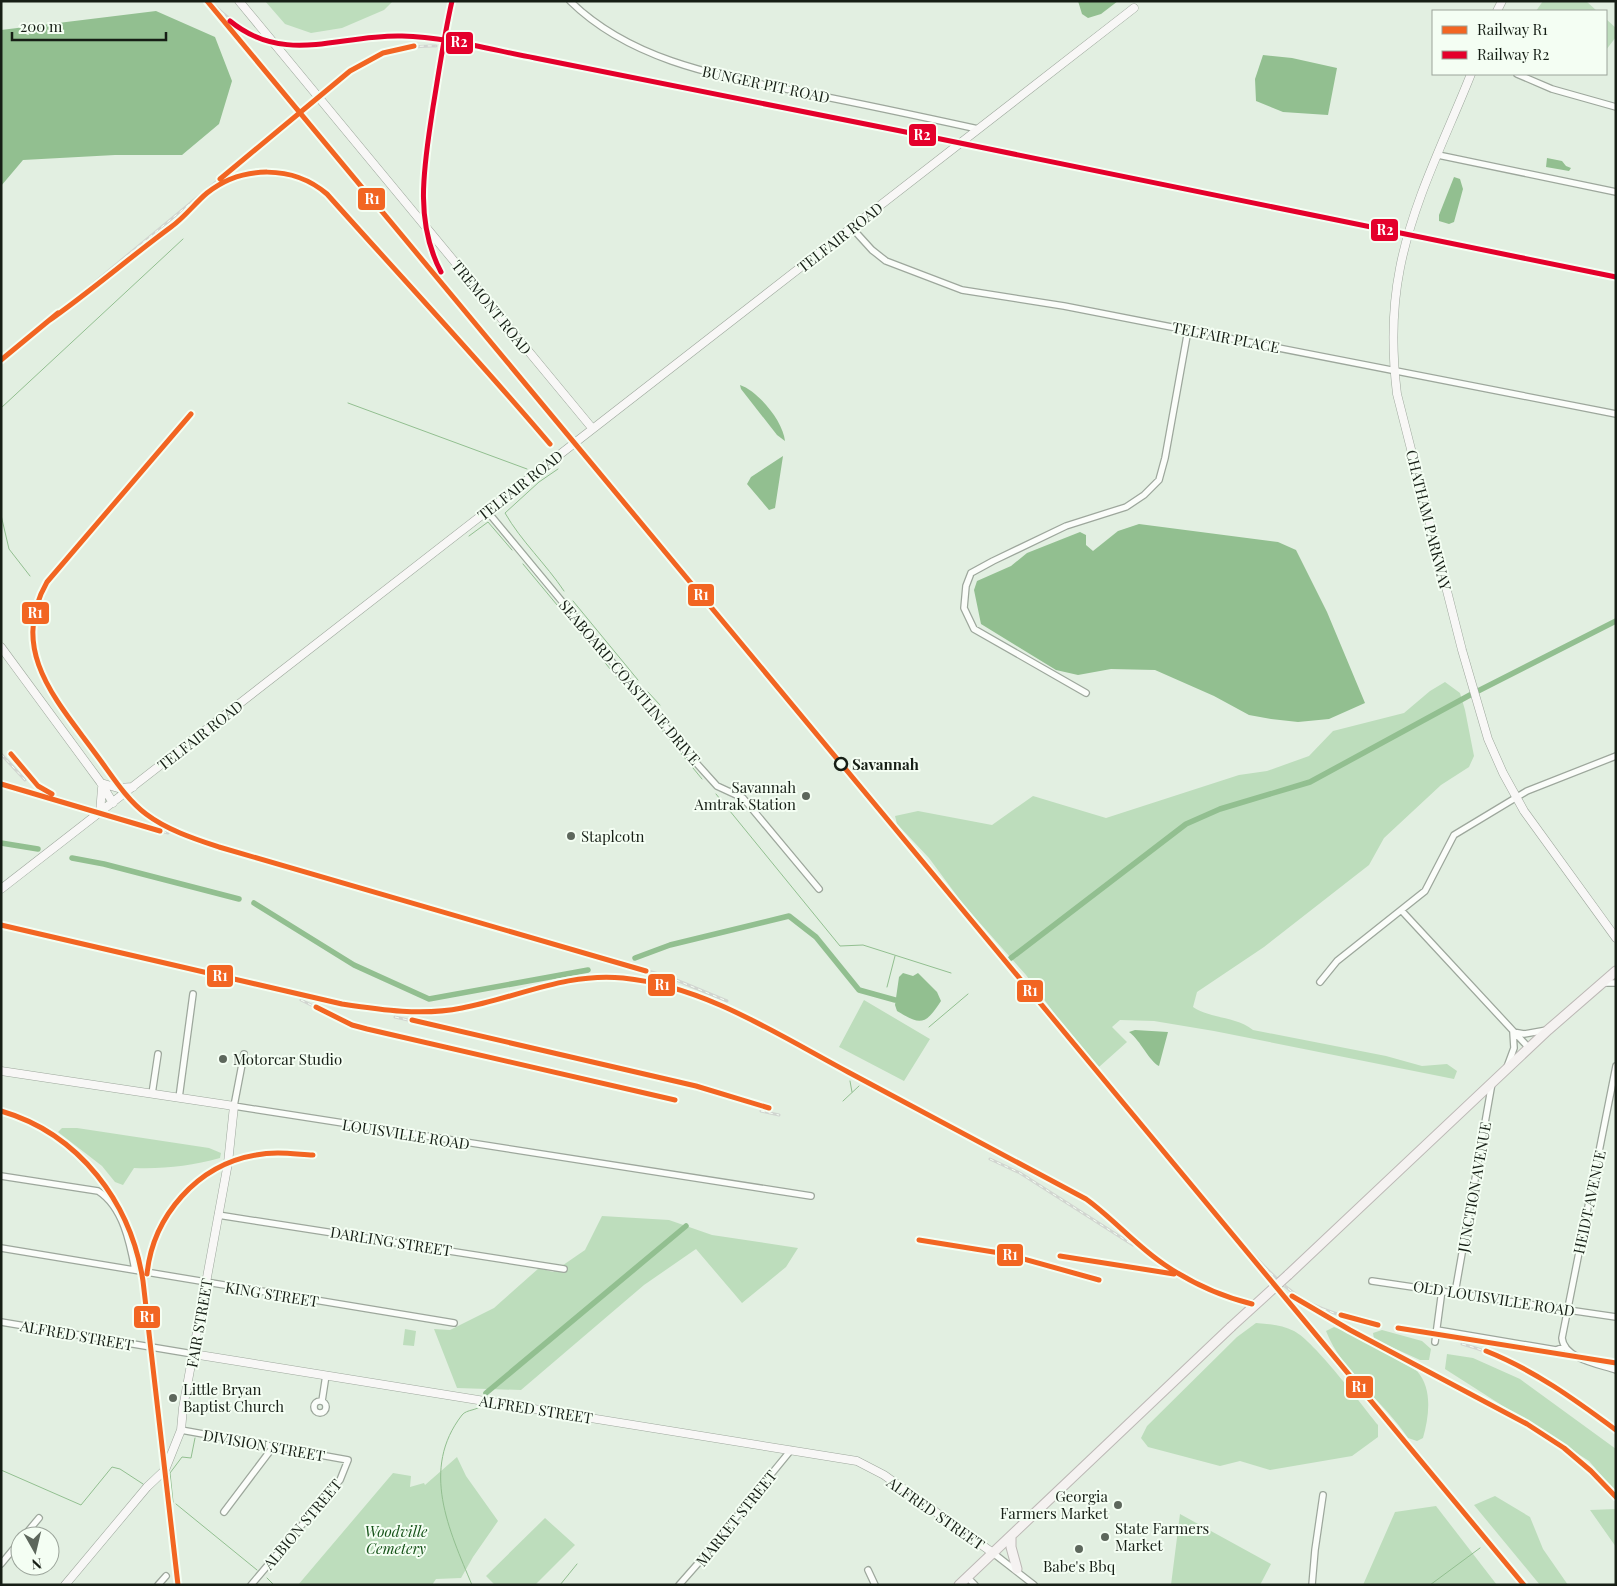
<svg xmlns="http://www.w3.org/2000/svg" width="1617" height="1586" viewBox="0 0 1617 1586" font-family="'Playfair Display',serif">
<rect width="100%" height="100%" fill="#e2efe1"/>
<path fill="#bdddbc" d="M265 1H393L384 10 342 28 311 33 285 24Z
M1543 1H1586L1597 11H1536Z
M1606 19 1616 28V37L1606 50Z
M1445 682 1460 693 1465 710 1474 756 1469 767 1441 785 1384 838 1369 865 1264 947 1197 992 1193 1007C1211 1019 1235 1016 1253 1030L1386 1056 1422 1066 1447 1064 1457 1071 1454 1079 1214 1031 1154 1021 1120 1020 1112 1027 1127 1042 1099 1067 1057 1017 1026 975 963 904 929 858 897 824 895 816 918 811 992 825 1033 796 1106 818 1239 775 1267 771 1309 756 1333 731 1404 713 1430 691Z
M864 1000 930 1039 904 1081 839 1047Z
M62 1128H77L209 1148 221 1153 220 1158C191 1166 165 1169 134 1168L123 1185 115 1182 102 1166 58 1132Z
M602 1216 669 1220 712 1235 798 1248 786 1267 742 1303 696 1249 644 1285 521 1390 457 1388 434 1329 450 1330 494 1308 539 1268 553 1272 585 1250Z
M1256 1323C1270 1324 1282 1325 1294 1331 1315 1342 1361 1404 1378 1425V1437L1352 1456 1270 1470 1240 1461 1220 1466 1148 1447 1141 1438 1147 1426 1237 1337Z
M1334 1327 1353 1335 1417 1371C1433 1389 1429 1416 1423 1438L1417 1441 1408 1438C1384 1402 1342 1372 1326 1331Z
M405 1329 416 1331 414 1346 403 1345Z
M1382 1330 1422 1341 1431 1349 1429 1360H1420L1374 1339 1373 1333Z
M1447 1354 1473 1358 1520 1379 1616 1449V1492L1589 1461 1445 1369Z
M457 1457 466 1476 498 1521 473 1557 461 1578 436 1579 432 1585H298L393 1473 411 1476 410 1487 424 1483 425 1485Z
M1495 1496 1530 1517 1543 1549 1568 1585H1540L1474 1505Z
M1436 1506 1497 1585H1363L1395 1512Z
M1616 1509V1547L1590 1510Z
M1180 1514 1271 1564 1260 1585H1171Z
M545 1518 575 1545 535 1585H495L486 1576Z"/>
<path fill="#92bf90" d="M1078 1H1118L1101 14 1088 18 1082 14Z
M156 11 215 37 232 81 219 124 182 155H115L23 160 1 186V30Z
M1263 55 1292 58 1337 68 1328 115 1283 112 1256 101 1255 79Z
M1547 158 1562 161 1566 166 1571 168 1569 171 1546 167Z
M1454 177 1460 179 1463 189 1454 222 1449 224 1439 221V215Z
M740 385C758 391 783 421 785 441L777 435 741 389Z
M783 456 775 508 769 510 747 484 751 477Z
M1139 524 1278 542 1296 550 1327 612 1365 703 1329 719 1298 722 1271 719 1249 715 1214 696 1155 670 1111 669 1078 675 1056 670 981 624 974 590 977 581 1011 566 1027 553 1080 532 1086 535V545L1093 551 1118 531Z
M903 973 913 976 918 973 937 992 941 1001C925 1026 920 1025 897 1011L895 1005 899 977Z
M1135 1030 1168 1032 1159 1066C1149 1061 1141 1041 1129 1032Z"/>
<g fill="none" stroke-linecap="round" stroke-linejoin="round">
<path stroke="#92bf90" stroke-width="1" d="M348 403 527 469
M1 408 183 239
M558 469 539 482 505 513C521 541 546 564 564 591
M1 515 9 549 30 576
M469 536 488 522 512 550
M523 564 592 647
M573 601 638 680
M602 659 628 691
M648 692 660 705
M639 702 702 779
M716 794 840 946 863 945 951 973
M887 987 895 956
M929 1027 968 994
M850 1081 852 1092
M843 1101 859 1086
M1 1470 81 1505 112 1467 120 1469 143 1484
M173 1502 170 1473 182 1457 191 1458 195 1438
M176 1504 257 1570
M267 1578 274 1585
M472 1585C449 1530 420 1469 462 1415 467 1409 477 1411 482 1405
M560 1585 577 1564
M1430 1585 1480 1548"/>
<path stroke="#92bf90" stroke-width="5.5" d="M1478 691 1616 621
M1 843 38 849
M72 858 104 864 239 899
M254 903 354 965 429 999 588 970
M635 958 670 945 789 916 816 937 859 990 895 1000
M1011 958 1186 824 1220 809 1310 782 1470 695
M486 1393 686 1226"/>
<defs>
<path id="street" d="M570 1C634 64 727 77 811 94 867 105 923 117 978 129
M1517 74 1552 89 1616 107
M1438 155 1616 192
M852 228 872 250 886 261 962 290 1064 306 1616 414
M487 511 690 756 717 786 743 798 819 889
M1086 693 974 629 964 608 966 586 971 573 993 561 1066 526 1126 507 1144 495 1159 480 1165 458 1188 330
M1401 910 1529 1048
M1320 982 1337 961 1425 891 1454 835 1527 791 1616 756
M1603 983H1616
M244 1054 234 1106 811 1196
M1616 1066 1562 1338C1564 1359 1599 1364 1616 1370
M1507 1067 1514 1048 1513 1032 1524 1034 1547 1030
M152 1094 158 1054
M179 1098 193 994
M1 1176 98 1191C123 1207 130 1243 135 1270
M218 1215 564 1269
M1 1248 454 1323
M1372 1281 1616 1317
M1455 1293 1492 1083
M1 1322 193 1354
M1437 1330 1556 1350 1564 1347
M1435 1342 1442 1290
M314 1407a6 6 0 1 1 12 0a6 6 0 1 1-12 0Z
M322 1401 326 1375
M181 1430 348 1460 340 1480 251 1585
M224 1512 273 1447
M24 1536 39 1518
M993 1553 1034 1585
M1 1564 20 1541
M868 1570 875 1585
M967 1577 975 1585
M158 1585 166 1576
M679 1585 701 1560 791 1450
M1312 1585 1315 1550 1323 1495"/>
<path id="secondary" d="M239 1 592 428
M1497 11 1502 1
M1471 74C1446 137 1413 201 1400 268 1392 308 1392 353 1397 394L1462 650 1488 739 1503 773 1524 811 1616 938
M1 647 101 783 113 803
M101 783 118 788 133 787
M100 813 102 788
M1 889 1134 8
M1 1071 234 1106 228 1163 183 1408 181 1430 165 1470 147 1487 65 1585
M193 1354 857 1461 884 1475 993 1553"/>
<path id="primary" d="M1288 1275 1548 1030 1616 971
M1011 1536V1547L1017 1569
M959 1585 1231 1327"/>
</defs>
<use href="#street" stroke="#9da79c" stroke-width="8"/>
<use href="#secondary" stroke="#9da79c" stroke-width="9"/>
<use href="#primary" stroke="#bcb8b5" stroke-width="11"/>
<use href="#street" stroke="#fbfdfa" stroke-width="5.5"/>
<use href="#secondary" stroke="#f8f7f6" stroke-width="8"/>
<use href="#primary" stroke="#f5f2f1" stroke-width="9"/>
<defs>
<path id="rail" d="M210 1C238 30 272 50 314 46 335 44 355 39 375 37 398 35 420 38 443 41L961 142 1616 277
M224 22 485 335
M220 184C255 166 297 168 327 194
M409 286 485 367 550 444
M491 342 1213 1211
M1 360 350 71C377 53 404 45 436 46
M191 414 47 582C11 645 49 689 85 738 102 761 118 784 137 805 159 827 190 837 219 847L669 977 727 1001
M1 754 25 780
M11 754 38 786 54 795
M1 784 168 833
M1 925 342 1004C382 1010 422 1016 462 1008 516 998 567 972 623 978 704 986 777 1034 848 1072 927 1114 1006 1156 1086 1199 1114 1219 1136 1246 1165 1265 1193 1284 1220 1296 1252 1304
M301 1000 352 1025 367 1029 675 1100
M395 1017 696 1086 769 1108
M1 1111C80 1134 131 1203 143 1281L178 1585
M761 1111 779 1115
M990 1159 1020 1173 1133 1245
M1221 1220C1245 1244 1270 1277 1298 1296 1322 1312 1351 1318 1378 1325
M919 1240 1006 1254 1099 1280
M1060 1256 1173 1274
M147 1278C146 1219 199 1165 256 1155 275 1151 294 1154 313 1155
M1398 1328 1616 1363
M1462 1344C1522 1360 1567 1394 1616 1430"/>
</defs>
<use href="#rail" stroke="#d1d5d0" stroke-width="3"/>
<use href="#rail" stroke="#f4fef3" stroke-width="1" stroke-dasharray="4" stroke-linecap="butt"/>
<defs>
<path id="primary-bridge" d="M1231 1327 1288 1275"/>
</defs>
<use href="#primary-bridge" stroke="#bcb8b5" stroke-width="11" stroke-linecap="butt"/>
<use href="#primary-bridge" stroke="#f5f2f1" stroke-width="9"/>
<defs>
<path id="rail-1" d="M207 1 1524 1585
M220 179 350 71 383 53 414 46
M47 322C90 292 129 258 171 227 185 217 195 203 207 193 242 165 293 165 327 194 401 277 478 359 550 444
M1 360 58 313
M191 414 47 582C8 650 57 701 95 753 111 774 125 798 146 814 167 830 195 839 219 847L646 971
M11 754 38 786 52 794
M1 784 160 831
M1 925 342 1004C382 1010 422 1016 462 1008 516 998 567 972 623 978 704 986 777 1034 848 1072 927 1114 1006 1156 1086 1199 1114 1219 1136 1246 1165 1265 1193 1284 1220 1296 1252 1304
M316 1007 352 1025 367 1029 675 1100
M412 1020 696 1086 769 1108
M1 1111C80 1134 131 1203 143 1281L178 1585
M919 1240 1006 1254 1099 1280
M1060 1256 1174 1274
M147 1274C153 1216 197 1165 256 1155 275 1151 294 1154 313 1155
M1292 1296 1350 1330 1527 1424 1564 1448 1591 1471 1616 1497
M1341 1315 1378 1325
M1398 1328 1616 1363
M1486 1351C1534 1370 1574 1399 1616 1430"/>
<path id="rail-2" d="M230 21C285 66 340 34 402 36 446 37 492 50 535 58 896 128 1255 205 1616 277
M441 272C413 219 425 162 433 107 439 71 444 36 452 1"/>
</defs>
<use href="#rail-1" stroke="#f4fef3" stroke-width="9"/>
<use href="#rail-2" stroke="#f4fef3" stroke-width="9"/>
<use href="#rail-1" stroke="#f26522" stroke-width="5"/>
<use href="#rail-2" stroke="#e4002b" stroke-width="5"/>
</g>
<circle fill="#f4fef3" stroke="#161e15" stroke-width="2.5" cx="841" cy="764" r="6"/>
<g fill="#5d675c" stroke="#f4fef3" stroke-width="2">
<circle cx="806" cy="796" r="5"/>
<circle cx="571" cy="836" r="5"/>
<circle cx="223" cy="1059" r="5"/>
<circle cx="173" cy="1398" r="5"/>
<circle cx="1118" cy="1505" r="5"/>
<circle cx="1105" cy="1537" r="5"/>
<circle cx="1079" cy="1549" r="5"/>
</g>
<g text-anchor="middle" dominant-baseline="central" stroke-width="4" stroke-linejoin="round" paint-order="stroke">
<g font-size="15" fill="#161e15" stroke="#f4fef3">
<text transform="translate(766 84) rotate(12)">BUNGER PIT ROAD</text>
<text transform="translate(840 237) rotate(-38)">TELFAIR ROAD</text>
<text transform="translate(492 307) rotate(51)">TREMONT ROAD</text>
<text transform="translate(1226 337) rotate(11)">TELFAIR PLACE</text>
<text transform="translate(520 485) rotate(-38)">TELFAIR ROAD</text>
<text transform="translate(1429 520) rotate(76)">CHATHAM PARKWAY</text>
<text transform="translate(630 682) rotate(50)">SEABOARD COASTLINE DRIVE</text>
<text transform="translate(200 735) rotate(-38)">TELFAIR ROAD</text>
<text transform="translate(406 1134) rotate(9)">LOUISVILLE ROAD</text>
<text transform="translate(1474 1187) rotate(-80)">JUNCTION AVENUE</text>
<text transform="translate(1589 1202) rotate(-78)">HEIDT AVENUE</text>
<text transform="translate(391 1241) rotate(9)">DARLING STREET</text>
<text transform="translate(272 1294) rotate(9)">KING STREET</text>
<text transform="translate(1494 1298) rotate(9)">OLD LOUISVILLE ROAD</text>
<text transform="translate(199 1323) rotate(-80)">FAIR STREET</text>
<text transform="translate(77 1335) rotate(10)">ALFRED STREET</text>
<text transform="translate(536 1409) rotate(9)">ALFRED STREET</text>
<text transform="translate(264 1445) rotate(10)">DIVISION STREET</text>
<text transform="translate(936 1513) rotate(35)">ALFRED STREET</text>
<text transform="translate(736 1518) rotate(-51)">MARKET STREET</text>
<text transform="translate(302 1524) rotate(-50)">ALBION STREET</text>
</g>
<g font-size="15" font-weight="bold" fill="#161e15" stroke="#f4fef3" text-anchor="start">
<text x="852" y="764">Savannah</text>
</g>
<g font-size="15" fill="#161e15" stroke="#f4fef3" text-anchor="start">
<text x="796" y="787" text-anchor="end">Savannah<tspan x="796" dy="17">Amtrak Station</tspan></text>
<text x="581" y="836">Staplcotn</text>
<text x="233" y="1059">Motorcar Studio</text>
<text x="183" y="1389">Little Bryan<tspan x="183" dy="17">Baptist Church</tspan></text>
<text x="1108" y="1496" text-anchor="end">Georgia<tspan x="1108" dy="17">Farmers Market</tspan></text>
<text x="1115" y="1528">State Farmers<tspan x="1115" dy="17">Market</tspan></text>
<text x="1079" y="1566" text-anchor="middle">Babe's Bbq</text>
</g>
<g font-size="15" font-style="italic" fill="#155218" stroke="#f4fef3">
<text x="396" y="1531">Woodville<tspan x="396" dy="17">Cemetery</tspan></text>
</g>
</g>
<g stroke="#f4fef3" stroke-width="2">
<rect x="445" y="31" width="29" height="24" rx="5" fill="#e4002b"/>
<rect x="908" y="123" width="29" height="24" rx="5" fill="#e4002b"/>
<rect x="357" y="187" width="29" height="24" rx="5" fill="#f26522"/>
<rect x="1370" y="218" width="29" height="24" rx="5" fill="#e4002b"/>
<rect x="687" y="583" width="28" height="24" rx="5" fill="#f26522"/>
<rect x="21" y="601" width="29" height="24" rx="5" fill="#f26522"/>
<rect x="206" y="964" width="28" height="24" rx="5" fill="#f26522"/>
<rect x="647" y="973" width="29" height="24" rx="5" fill="#f26522"/>
<rect x="1016" y="979" width="28" height="24" rx="5" fill="#f26522"/>
<rect x="996" y="1243" width="28" height="24" rx="5" fill="#f26522"/>
<rect x="133" y="1305" width="28" height="24" rx="5" fill="#f26522"/>
<rect x="1345" y="1375" width="29" height="24" rx="5" fill="#f26522"/>
</g>
<g font-size="14" text-anchor="middle" font-weight="bold" fill="#fff">
<text x="459" y="47">R2</text>
<text x="922" y="140">R2</text>
<text x="372" y="204">R1</text>
<text x="1385" y="235">R2</text>
<text x="701" y="600">R1</text>
<text x="35" y="618">R1</text>
<text x="220" y="981">R1</text>
<text x="662" y="990">R1</text>
<text x="1030" y="996">R1</text>
<text x="1010" y="1260">R1</text>
<text x="147" y="1322">R1</text>
<text x="1359" y="1392">R1</text>
</g>
<rect width="1617" height="1586" fill="none" stroke="#161e15" stroke-width="5"/>
<rect x="1432" y="10" width="175" height="65" fill="#f4fef3" stroke="#9ba49a"/>
<rect x="1442" y="26" width="25" height="8" fill="#f26522" stroke="#9ba49a"/>
<text x="1477" y="35" font-size="15" fill="#161e15">Railway R1</text>
<rect x="1442" y="51" width="25" height="8" fill="#e4002b" stroke="#9ba49a"/>
<text x="1477" y="60" font-size="15" fill="#161e15">Railway R2</text>
<g transform="translate(35 1551) rotate(172)"><circle r="24" fill="#f4fef3" stroke="#9ba49a"/>
<path d="M0-4L9 19L0 12L-9 19Z" fill="#5d675c"/>
<text y="-8" font-size="14" font-weight="bold" text-anchor="middle" fill="#161e15">N</text>
</g>
<path d="M12 32v8h154v-8" fill="none" stroke="#161e15" stroke-width="2.5"/>
<text x="20" y="32" font-size="15" fill="#161e15" stroke="#f4fef3" stroke-width="4" paint-order="stroke">200 m</text>
</svg>
